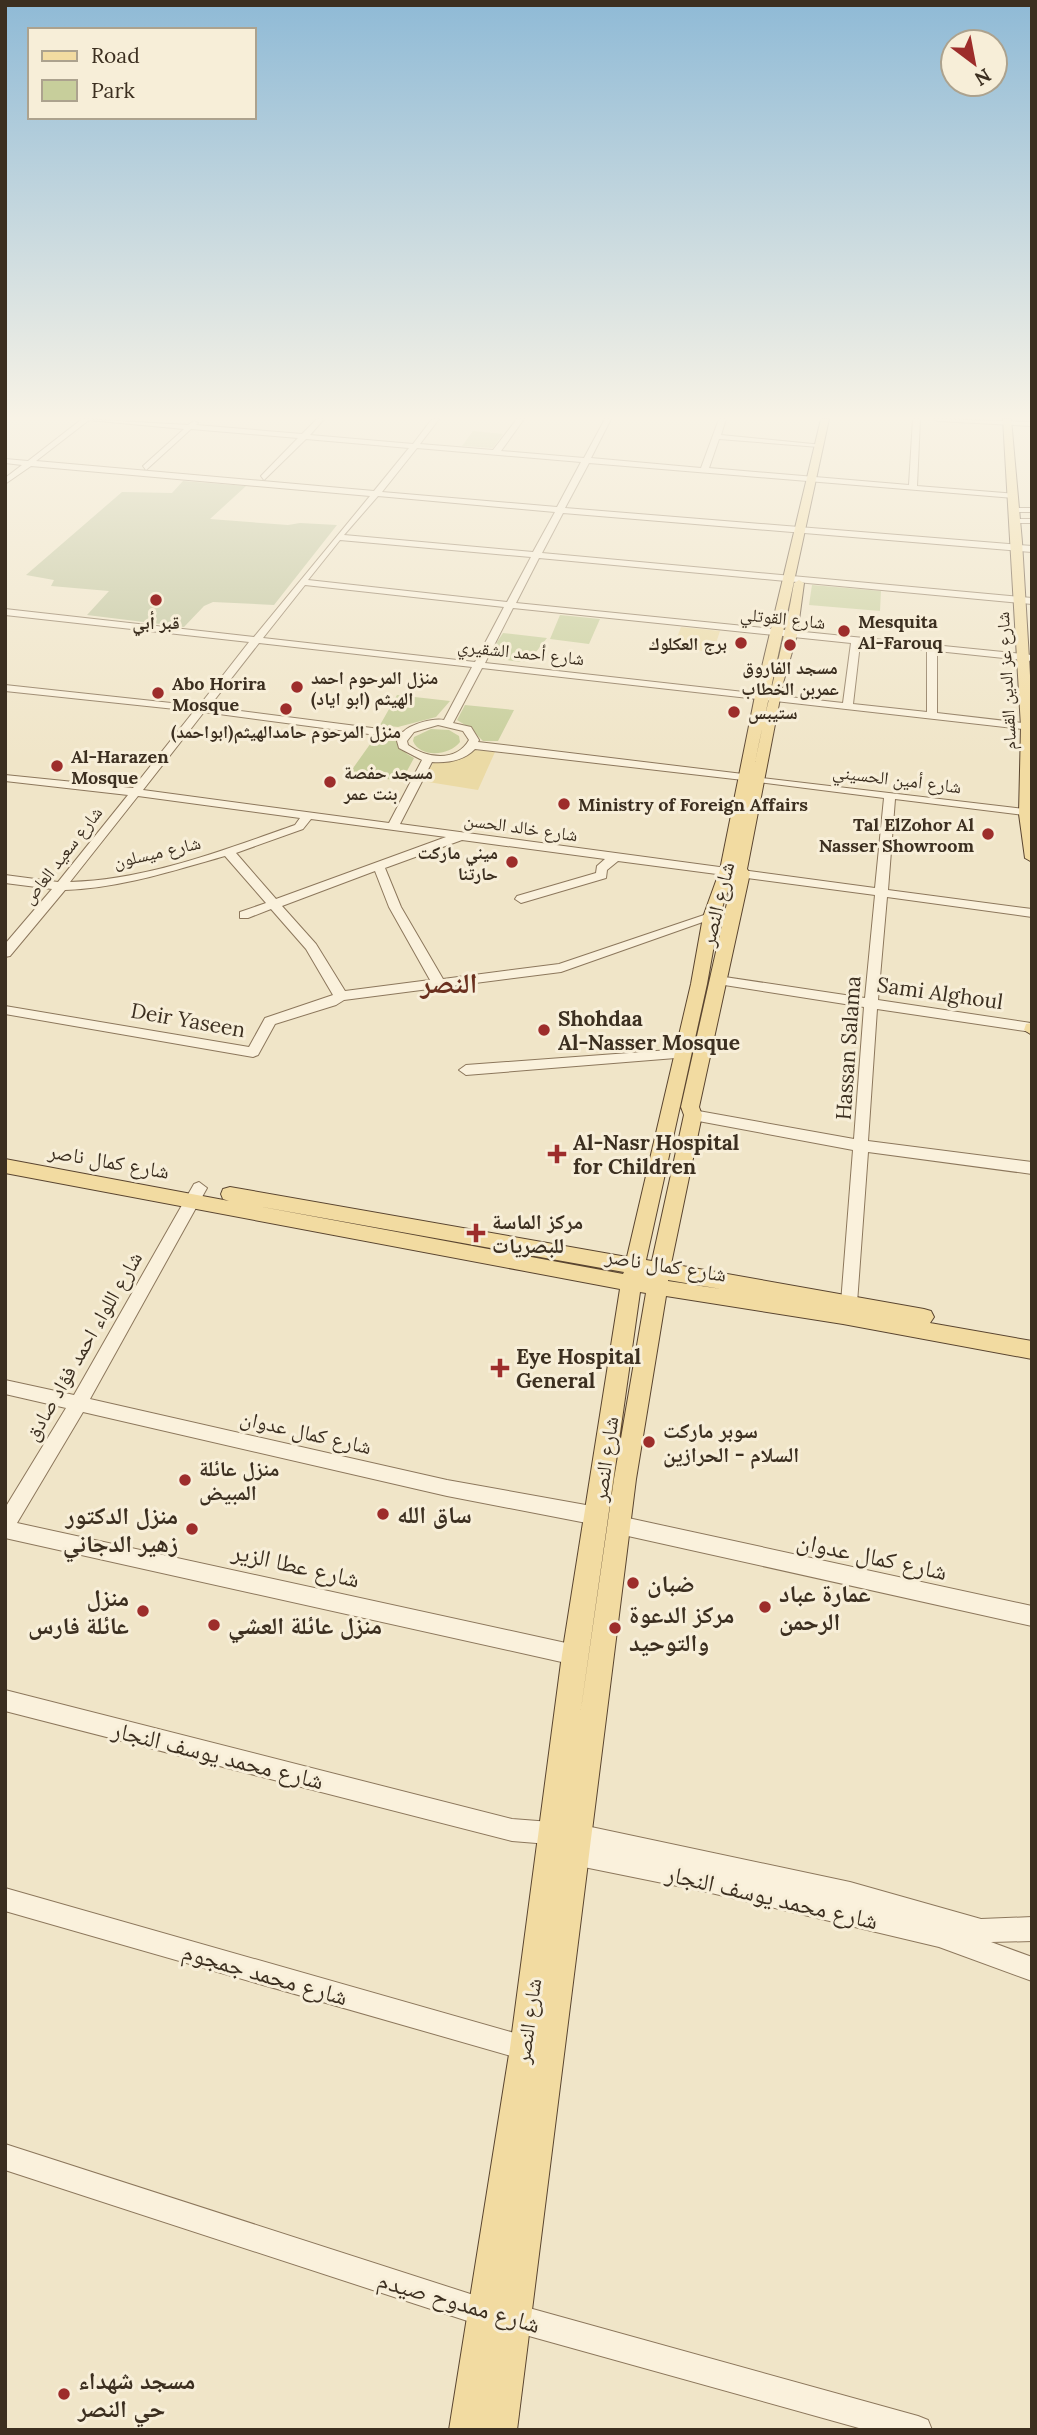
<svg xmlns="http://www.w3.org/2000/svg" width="1037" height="2435" viewBox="0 0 1037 2435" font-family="Lora,'Noto Naskh Arabic',serif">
<rect width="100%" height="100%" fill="#f0e5c8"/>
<path fill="#c7ce9b" d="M473 431 503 434 493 448 462 446Z
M812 585 881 591 880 611 809 605Z
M560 615 600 619 589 644 550 639Z
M503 633 547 638 528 662C514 661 501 662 491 651Z
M397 695 450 701 436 717 398 727 380 725Z
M465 705 514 710 498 741H483L470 728 457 720Z
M431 729 449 730 459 736 460 742C449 756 420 758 413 741L414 737Z
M373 740 396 741 407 754 414 758 401 782 351 771Z"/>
<path fill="#ebdaa5" d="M681 627 720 631 713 652 673 648Z
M475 750 495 752 478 790 422 781 434 762 460 757Z"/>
<path fill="#bec39a" d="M183 481 246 486 210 519 288 525 300 523 337 525 274 605 213 602 204 606 184 627 87 615 109 591 51 586 54 580 26 575 122 492 172 493Z"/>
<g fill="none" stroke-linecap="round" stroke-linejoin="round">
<defs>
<path id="minor" d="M82 419 188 425 194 421 198 423 196 425 302 434 317 419H324L310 435 413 444 432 419H439L420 444 493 450 517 419H524L501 451 584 458 605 419H611L591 458 701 468 719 419H726L721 435 823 445 819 447 719 439 709 468 909 485 913 419H920L917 486 1017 494 1014 498 589 463 565 508 1032 546V552L563 513 542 553 1032 598V604L539 558 516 603 1032 655V661L937 651V713L1032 724V730L482 668 453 723 471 727 479 740 478 742 743 774 749 777 743 780 475 749C463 761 448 763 432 762L400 824 875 888 884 798 758 782 752 779 754 777 1032 810V816L895 799 888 890 1032 909V917L887 897 878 1000 1031 1023 1032 1032 877 1009 868 1141 1032 1162V1174L868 1152 857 1303 855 1308H843L841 1303 853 1150 693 1120 686 1115 693 1110 854 1139 864 1007 718 984 711 980 718 976 865 998 875 895 618 861 607 870 606 878 521 903 515 899 517 896 596 873 597 866 605 859 462 840 385 868 401 907 443 979 559 964 707 914 711 913 717 917 561 972 344 1000 336 1005 275 1024 258 1055 253 1057 5 1014V1006L249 1047 265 1018 333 995 306 949 271 909 248 918H240V912L266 903 225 856C172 871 120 888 65 890L10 956 5 957V944L52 889 5 883V875L58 882 128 795 5 781V775L133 788 194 711 5 691V685L199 706 249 642 5 615V609L254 637 370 496 31 466 5 484V478L22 465 5 463V459L28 461ZM89 420 184 429 143 466 146 470 191 429 298 438 261 476 264 480 306 439 409 448 374 491 36 461ZM417 448 581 462 557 507 382 492ZM378 496 555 512 533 552 344 535ZM340 540 531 557 507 602 308 580ZM305 585 504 607 475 662 263 638ZM513 608 851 643 843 703 485 663ZM259 643 472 667 444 720C433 718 411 724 403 732L209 707ZM860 644 927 650V712L853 704ZM204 712 399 738 397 741 399 748 422 760 389 823 143 790ZM438 725 463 731 469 740C456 763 426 758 408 745L407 741 414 732ZM138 796 300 818 295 825C224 850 147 880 70 882ZM311 819 446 837 276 899 236 853 303 829ZM375 871 389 907 430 980 345 991 316 944 282 906Z
M934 419 1032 422V426L938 421Z
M1015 508H1032V512H1012Z
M1013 519H1032V523H1013Z
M683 1049 688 1051 690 1054 688 1057 466 1075 459 1070 466 1065Z
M199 1182 207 1188 90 1399 447 1480 597 1507 604 1510 606 1516 604 1522 597 1525 447 1496 83 1412 17 1523 575 1645 582 1648 585 1655 582 1662 575 1665 5 1538V1508L66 1408 5 1394V1380L74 1395 194 1184Z
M619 1516 1032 1606V1626L619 1534 612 1531 609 1525 612 1519Z
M5 1690 512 1819 577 1824 850 1882 981 1919 1032 1917V1941L991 1942 1032 1957V1981L939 1947 707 1892 569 1864 561 1861 558 1853 561 1845 512 1841 5 1711Z
M5 1888 525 2036 534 2039 537 2048 534 2057 525 2060 5 1911Z
M5 2144 489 2300 499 2304 501 2309 511 2303 918 2416 928 2420 932 2430H866L511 2331 501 2327 499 2322 489 2328 5 2170Z"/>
<path id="major" d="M821 419H829L755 762C767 702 784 644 794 583L799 580 804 583 797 635 783 683 747 869 750 873 699 1107 702 1115 671 1264 924 1309 931 1311 934 1317 930 1323 1032 1341V1359L843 1324 666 1296 636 1479 517 2430H449L510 2048 562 1655 620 1289 5 1173V1159L229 1201 223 1199 221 1194 223 1189 230 1187 627 1257 691 984 703 917 720 870 755 696ZM734 872 681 1107 684 1115 652 1261 646 1260 707 984 719 917ZM257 1206 624 1272 623 1274ZM668 1280 721 1289 668 1281ZM640 1292 646 1293 614 1479 580 1716Z
M1003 419H1011L1022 542 1032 709V862L1025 858 1019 814 1021 727Z
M1032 1023V1035L1024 1030 1026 1024Z"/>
</defs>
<use href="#minor" stroke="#8c775c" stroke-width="2"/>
<use href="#major" stroke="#5a4530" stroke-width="2"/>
<use href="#minor" fill="#faf1dc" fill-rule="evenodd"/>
<use href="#major" fill="#f2dba1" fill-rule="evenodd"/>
</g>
<linearGradient id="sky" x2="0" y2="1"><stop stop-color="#8fbad6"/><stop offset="0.55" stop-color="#f8f3e6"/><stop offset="1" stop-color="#f8f3e6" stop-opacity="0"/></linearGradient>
<rect width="1037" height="760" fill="url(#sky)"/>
<g fill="#9d2d2b" stroke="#f7eed8" stroke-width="2.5">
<circle cx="156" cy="600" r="7"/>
<circle cx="844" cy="631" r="7"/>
<circle cx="741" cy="643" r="7"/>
<circle cx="790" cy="645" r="7"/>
<circle cx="297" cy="687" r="7"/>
<circle cx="158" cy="693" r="7"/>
<circle cx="286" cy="709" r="7"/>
<circle cx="734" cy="712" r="7"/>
<circle cx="57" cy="766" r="7"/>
<circle cx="330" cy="782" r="7"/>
<circle cx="564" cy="804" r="7"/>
<circle cx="988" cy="834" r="7"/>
<circle cx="512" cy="862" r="7"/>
<circle cx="544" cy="1030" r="7"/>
<path d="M553.5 1143.5h7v7h7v7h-7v7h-7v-7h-7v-7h7z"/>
<path d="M472.5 1222.5h7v7h7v7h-7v7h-7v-7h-7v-7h7z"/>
<path d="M496.5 1357.5h7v7h7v7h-7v7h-7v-7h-7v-7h7z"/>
<circle cx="649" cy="1442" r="7"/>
<circle cx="185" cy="1480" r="7"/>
<circle cx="383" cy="1514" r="7"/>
<circle cx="192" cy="1529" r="7"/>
<circle cx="633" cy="1583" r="7"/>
<circle cx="765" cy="1607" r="7"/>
<circle cx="143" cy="1611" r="7"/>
<circle cx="214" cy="1625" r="7"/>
<circle cx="615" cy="1628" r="7"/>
<circle cx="64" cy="2394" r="7"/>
</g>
<g text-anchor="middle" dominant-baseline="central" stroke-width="6" stroke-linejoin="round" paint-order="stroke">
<g font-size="18" fill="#3c2f20" stroke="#f7eed8">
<text transform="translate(783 618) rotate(6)">شارع القوتلي</text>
<text transform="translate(521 652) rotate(6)">شارع أحمد الشقيري</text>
<text transform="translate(1006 681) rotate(-93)">شارع عز الدين القسام</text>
<text transform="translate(897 779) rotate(7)">شارع أمين الحسيني</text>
<text transform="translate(521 827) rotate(8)">شارع خالد الحسن</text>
<text transform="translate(157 852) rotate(-13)">شارع ميسلون</text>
<text transform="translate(62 855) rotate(-52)">شارع سعيد العاص</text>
</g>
<g font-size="18" font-weight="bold" fill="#3c2f20" stroke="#f7eed8" text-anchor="start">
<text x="858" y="621">Mesquita<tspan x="858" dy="21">Al-Farouq</tspan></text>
<text x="156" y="622" text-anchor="middle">قبر أبي</text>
<text x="727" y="643" text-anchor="end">برج العكلوك</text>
<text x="790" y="667" text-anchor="middle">مسجد الفاروق<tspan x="790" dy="21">عمربن الخطاب</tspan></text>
<text x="311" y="677">منزل المرحوم احمد<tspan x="311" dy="21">الهيثم (ابو اياد)</tspan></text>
<text x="172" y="683">Abo Horira<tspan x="172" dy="21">Mosque</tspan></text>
<text x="748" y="712">ستيبس</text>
<text x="286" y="731" text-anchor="middle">منزل المرحوم حامدالهيثم(ابواحمد)</text>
<text x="71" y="756">Al-Harazen<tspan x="71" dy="21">Mosque</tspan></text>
<text x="344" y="772">مسجد حفصة<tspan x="344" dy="21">بنت عمر</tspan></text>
<text x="578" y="804">Ministry of Foreign Affairs</text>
<text x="974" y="824" text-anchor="end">Tal ElZohor Al<tspan x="974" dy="21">Nasser Showroom</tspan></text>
<text x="498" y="852" text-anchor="end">ميني ماركت<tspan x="498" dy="21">حارتنا</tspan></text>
</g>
<g font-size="21" fill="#3c2f20" stroke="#f7eed8">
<text transform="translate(717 904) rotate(-76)">شارع النصر</text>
<text transform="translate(940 993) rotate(8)">Sami Alghoul</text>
<text transform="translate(188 1020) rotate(10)">Deir Yaseen</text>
<text transform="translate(848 1048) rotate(-86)">Hassan Salama</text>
<text transform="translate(109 1161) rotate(10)">شارع كمال ناصر</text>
<text transform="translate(666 1265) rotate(9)">شارع كمال ناصر</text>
<text transform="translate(83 1346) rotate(-60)">شارع اللواء احمد فؤاد صادق</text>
<text transform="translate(306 1432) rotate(13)">شارع كمال عدوان</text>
<text transform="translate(605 1459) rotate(-82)">شارع النصر</text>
<text transform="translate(528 2021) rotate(-82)">شارع النصر</text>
</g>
<g font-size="21" font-weight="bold" fill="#3c2f20" stroke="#f7eed8" text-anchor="start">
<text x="558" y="1018">Shohdaa<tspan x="558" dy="24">Al-Nasser Mosque</tspan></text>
<text x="573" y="1142">Al-Nasr Hospital<tspan x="573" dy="24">for Children</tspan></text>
<text x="492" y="1221">مركز الماسة<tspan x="492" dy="24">للبصريات</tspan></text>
<text x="516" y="1356">Eye Hospital<tspan x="516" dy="24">General</tspan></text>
<text x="663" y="1430">سوبر ماركت<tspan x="663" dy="24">السلام - الحرازين</tspan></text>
<text x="199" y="1468">منزل عائلة<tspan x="199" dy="24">المبيض</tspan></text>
</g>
<g font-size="24" font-weight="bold" fill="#3c2f20" stroke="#f7eed8" text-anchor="start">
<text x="397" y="1514">ساق الله</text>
<text x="178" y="1515" text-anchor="end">منزل الدكتور<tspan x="178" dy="28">زهير الدجاني</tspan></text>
<text x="647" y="1583">ضبان</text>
<text x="779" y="1593">عمارة عباد<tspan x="779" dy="28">الرحمن</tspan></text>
<text x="129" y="1597" text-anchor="end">منزل<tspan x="129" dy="28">عائلة فارس</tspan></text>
<text x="629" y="1614">مركز الدعوة<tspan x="629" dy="28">والتوحيد</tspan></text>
<text x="228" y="1625">منزل عائلة العشي</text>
<text x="78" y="2380">مسجد شهداء<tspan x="78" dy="28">حي النصر</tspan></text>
</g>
<g font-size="24" fill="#3c2f20" stroke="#f7eed8">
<text transform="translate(872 1556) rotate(12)">شارع كمال عدوان</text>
<text transform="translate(296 1565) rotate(13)">شارع عطا الزير</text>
<text transform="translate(218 1755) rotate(14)">شارع محمد يوسف النجار</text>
<text transform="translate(772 1897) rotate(13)">شارع محمد يوسف النجار</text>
<text transform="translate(265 1974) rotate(16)">شارع محمد جمجوم</text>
<text transform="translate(459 2302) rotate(16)">شارع ممدوح صيدم</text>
</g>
<g font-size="28" font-weight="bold" fill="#6a301f" stroke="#f7eed8">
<text x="449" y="983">النصر</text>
</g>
</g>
<rect width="1037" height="2435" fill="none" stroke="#3c2f20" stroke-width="14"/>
<rect x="28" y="28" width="228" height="91" fill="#f7eed8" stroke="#aca28e" stroke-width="2"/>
<rect x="42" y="51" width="35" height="10" fill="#f2dba1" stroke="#aca28e" stroke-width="2"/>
<text x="91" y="63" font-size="21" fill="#3c2f20">Road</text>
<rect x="42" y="80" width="35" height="21" fill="#c7ce9b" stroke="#aca28e" stroke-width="2"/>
<text x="91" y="98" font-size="21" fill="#3c2f20">Park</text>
<g transform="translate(974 63) rotate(148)"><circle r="33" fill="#f7eed8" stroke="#aca28e" stroke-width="2"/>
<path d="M0-5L12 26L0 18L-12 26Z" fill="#9d2d2b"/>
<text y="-10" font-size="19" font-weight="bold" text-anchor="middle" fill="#3c2f20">N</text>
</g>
</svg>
